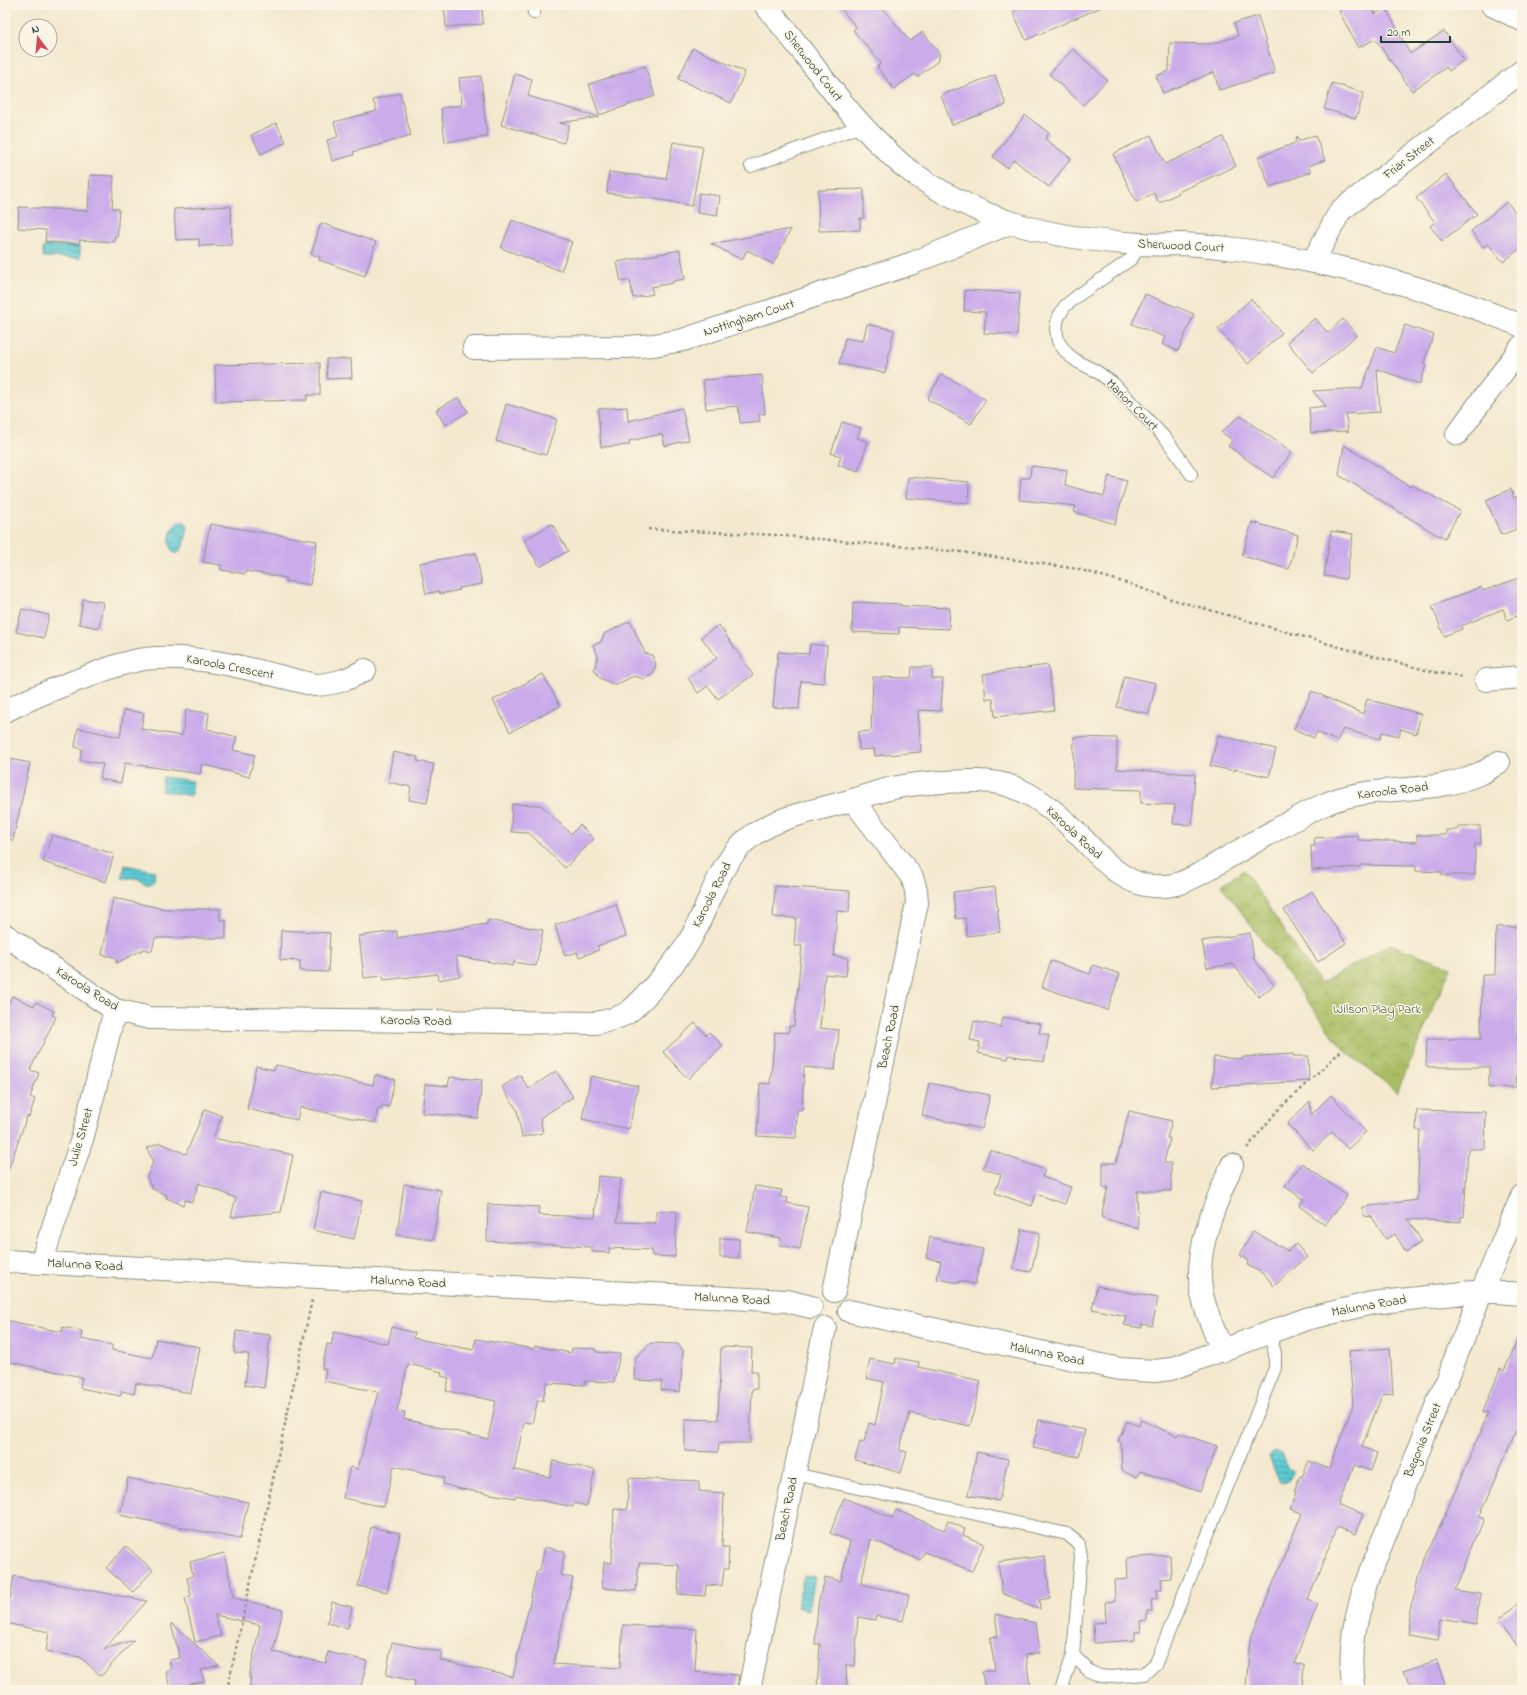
<svg xmlns="http://www.w3.org/2000/svg" width="1527" height="1695" viewBox="0 0 1527 1695" font-family="'Indie Flower',sans-serif">
<defs>
<pattern id="park-crowns" width="20" height="18" patternUnits="userSpaceOnUse"><rect width="20" height="18" fill="#a9be63"/><path d="M2 6a3 3 0 1 1 6 0M12 15a3 3 0 1 1 6 0" fill="none" stroke="#899c52"/></pattern>
<pattern id="water-rules" width="6" height="5" patternUnits="userSpaceOnUse"><rect width="6" height="5" fill="#5dcad4"/><path d="M0 2.5h6" fill="none" stroke="#4ca5ad"/></pattern>
</defs>
<rect width="100%" height="100%" fill="#fcf5e5"/>
<filter id="ink" filterUnits="userSpaceOnUse"><feTurbulence type="fractalNoise" baseFrequency=".025" numOctaves="2"/><feDisplacementMap in="SourceGraphic" scale="8" xChannelSelector="R" yChannelSelector="G"/><feConvolveMatrix kernelMatrix="1 2 1 2 8 2 1 2 1" color-interpolation-filters="sRGB"/></filter>
<filter id="wash" filterUnits="userSpaceOnUse"><feTurbulence type="fractalNoise" baseFrequency=".012" numOctaves="4" result="noise"/><feDisplacementMap in="SourceGraphic" scale="16" xChannelSelector="R" yChannelSelector="G"/><feGaussianBlur stdDeviation="0.9" result="paint"/><feColorMatrix in="noise" values="0 0 0 0 0 0 0 0 0 0 0 0 0 0 0 0 0 1.4 0 .05"/><feComposite in="paint" operator="in"/></filter>
<g filter="url(#wash)">
<rect width="100%" height="100%" fill="#f4e9cf"/>
<path fill="url(#park-crowns)" stroke="#647e4c" d="M1244 870 1320 984 1390 944 1451 967 1397 1092 1343 1049 1221 885Z"/>
<path fill="url(#water-rules)" stroke="#3e8484" d="M47 245 80 246V258L43 257V248Z
M183 521 188 525C187 533 184 551 176 554L173 552C166 544 170 528 179 522Z
M163 777 193 781 191 796 161 791Z
M125 865 155 871 154 880 150 884 143 882C137 876 130 879 122 878Z
M1276 1452 1281 1454 1287 1468 1294 1471 1289 1480 1281 1483 1279 1481 1269 1457 1271 1454Z
M804 1575 815 1577 809 1610 797 1607Z"/>
<g id="blocks">
<path fill="#caaceb" fill-rule="evenodd" d="M444 5H482L483 24 446 27Z
M838 5H880L910 41 923 32 939 53V60L917 77 914 74 894 89 877 67 881 63 853 30 856 27Z
M1029 5H1106L1026 40 1013 12Z
M1350 5H1371L1375 14 1386 8 1410 54 1444 31 1464 60 1449 71 1447 67 1412 91 1375 39 1358 48 1339 11Z
M1258 16 1275 73 1219 90 1214 72 1163 93 1156 76 1169 71 1170 43 1211 44 1238 36 1234 23Z
M693 48 745 72 731 103 678 79Z
M1073 49 1107 80 1083 105 1049 74Z
M645 66 655 96 599 115 589 84Z
M515 74 532 79 528 96 599 117 559 123 569 125 564 143 501 125Z
M995 75 1006 105 952 125 941 95Z
M481 76 487 137 445 142 441 108 462 105 459 78Z
M1332 83 1364 93 1356 118 1324 109Z
M400 93 411 136 353 152 354 155 332 161 327 140 338 137 334 122 377 111 373 100Z
M1025 115 1049 133 1045 139 1071 158 1049 187 1014 160 1007 168 993 157Z
M276 123 286 142 261 154 251 135Z
M1151 135 1165 164 1223 137 1236 166 1178 192 1179 193 1159 203 1154 193 1136 202 1113 154Z
M1315 135 1325 160 1308 166 1311 172 1270 187 1258 157 1295 143 1297 137 1299 141Z
M673 142 703 147 692 206 662 200 607 193 609 172 666 179Z
M1446 174 1477 214 1442 241 1430 226 1435 222 1416 198Z
M90 175 114 176 112 208 119 209 117 237 115 236 114 242 80 240 79 244 45 242 46 230 18 228 19 207 88 211Z
M864 189V218H860V230L819 231 818 190Z
M699 193 720 196 717 216 697 213Z
M1507 202 1522 221V247L1503 262 1488 244 1483 247 1471 231Z
M231 206 232 245 199 246V239L176 240 174 209Z
M512 220 572 242 561 271 501 248Z
M321 223 376 242 365 276 319 260 320 257 311 254Z
M791 229 773 264 747 250 742 260 711 244Z
M680 250 685 279 673 281V283L651 287 653 294 633 298 630 280 621 282 617 262Z
M965 290 1020 293 1017 335 984 333 986 312 964 311Z
M1145 294 1194 314 1178 351 1162 344 1165 337 1132 324Z
M1251 299 1282 333 1248 364 1218 329Z
M1315 318 1328 333 1343 319 1357 335 1313 373 1287 342Z
M867 324 894 330 885 373 839 364 845 338 863 341Z
M1405 325 1434 335 1423 364 1426 365 1420 384 1377 369 1380 412 1346 414 1348 432 1346 431 1311 433 1309 408 1326 406 1313 391 1362 388 1377 347 1394 353Z
M326 359H351L352 378 327 379Z
M320 363V395H307V400L216 402 215 365Z
M942 374 986 400 971 424 927 399Z
M762 375 765 414H759L760 421 740 423 738 406 706 409 703 380Z
M459 397 468 412 445 425 436 410Z
M506 404 557 419 546 455 496 441Z
M627 407 628 421 682 408 689 440 665 446 662 434 629 441 630 445 601 447 598 409Z
M1240 416 1292 452 1273 478 1228 446 1232 440 1221 432Z
M842 422 861 428 857 438 868 442 858 472 838 465 841 456 831 453Z
M1344 445 1411 487 1412 485 1460 511 1445 538 1440 535 1439 536 1339 475Z
M1031 466 1067 470 1065 485 1104 496 1109 476 1127 481 1115 524 1074 512 1076 506 1019 500 1021 478H1030Z
M908 477 969 482 968 503 906 498Z
M1511 489 1514 498 1522 494V527L1501 535 1486 500Z
M1252 522 1298 535 1289 569 1242 556Z
M210 524 317 541 310 585 285 581 286 578 246 571 245 574 221 570V565L203 562Z
M552 524 568 551 540 567 524 540Z
M1331 531 1353 534 1346 579 1324 576Z
M476 553 482 584 459 588 460 590 440 594 439 591 426 594 420 563Z
M1522 577V614L1507 620 1503 609 1461 626 1462 629 1444 636 1432 606 1481 587 1483 591Z
M83 599 103 602 99 628 79 624Z
M853 602 901 604V606L950 608 949 629 899 627V634L852 632Z
M22 609 49 615 44 638 16 632Z
M630 621 645 653 652 655 656 664 653 674 644 679 634 676 615 685 600 678 594 669 598 656 593 645 601 642 604 634Z
M719 625 753 675 718 699 708 686 698 693 688 678 717 658 701 637Z
M810 644 827 646 824 683 801 681 799 709 773 707 778 652 809 654Z
M1048 665 1054 710 995 717 993 699H986L983 674Z
M912 667H932V679H943L941 711 918 710 921 752 875 756 874 749 859 750 858 732 871 731 873 677 911 678Z
M543 674 560 706 510 732 493 700Z
M1124 676 1156 683 1149 714 1117 707Z
M1312 691 1363 714 1367 699 1421 714 1416 734 1401 729 1399 736 1382 732 1380 739 1343 729 1337 741 1317 732 1314 738 1294 729Z
M124 710 144 713 141 729 182 736 186 710 209 713 207 729 237 737 233 750 255 755 249 777 202 764 200 774 125 763 121 783 100 779 103 764 80 760 82 749 75 747 78 728 120 737Z
M1218 735 1276 749 1269 777 1235 769V771L1210 766Z
M1074 737 1117 738V769L1195 774 1192 825 1173 824 1175 805 1141 803V790L1073 788Z
M393 752 418 757 417 761 434 764 427 803 409 800 411 787 388 782Z
M5 758 30 763 13 840 5 839Z
M512 804 541 805 571 834 580 825 594 839 565 868 529 833 511 832Z
M1458 826H1480L1481 844H1475V875H1442V872L1416 871V866L1360 865V867L1312 870 1311 846H1315L1314 838 1358 835V840L1417 842V835H1446V830H1458Z
M52 835 114 854 106 882 43 862Z
M775 886 850 891 849 912 837 911 834 956 848 958 846 976 825 974 820 1028 839 1030 835 1070 804 1067 802 1110H797L796 1138 757 1136 760 1083 770 1084 775 1032 789 1033V1026H794L802 946H794L796 918 773 917Z
M995 887 1000 932 967 936 965 918 956 919 953 892Z
M1312 891 1346 943 1318 962 1284 910Z
M113 898 165 909H220V920H226V938H155L152 951 144 949 117 963 115 957 102 955Z
M616 904 626 936 597 946 599 950 579 957 577 952 565 956 555 925Z
M488 920 543 930 536 966 514 962 513 966 456 956 460 976 439 980 438 974 384 980 383 976 364 978 359 936 397 931V938L487 924Z
M1496 927H1522V996H1518L1517 1039H1521L1520 1062H1517L1516 1087 1489 1088V1067H1426L1427 1039H1481L1482 975H1495Z
M281 930 330 933 328 972 300 971V961L280 960Z
M1250 933 1254 959 1274 985 1259 997 1233 964 1207 968 1202 941Z
M1051 961 1090 974 1093 965 1120 974 1107 1010 1042 987Z
M12 996 34 1006 36 1002 54 1011 52 1015 56 1017 30 1070 39 1073 30 1097 35 1099 29 1117 27 1116 8 1171 5 1170V1010Z
M1003 1017 1041 1024 1039 1033 1049 1035 1044 1062 1009 1055 1008 1059 978 1053 980 1042 970 1040 974 1021 1001 1027Z
M695 1023 706 1035 709 1032 723 1046 688 1079 663 1052Z
M1293 1054V1056H1308L1309 1081 1212 1087 1214 1057 1243 1059V1057Z
M276 1065 373 1085 375 1075 395 1079 389 1107 382 1105V1109L378 1108 375 1123 300 1107 297 1120 247 1109 256 1066 274 1070Z
M556 1071 573 1097 540 1118 543 1133 522 1137 517 1110 502 1087 520 1075 529 1089Z
M591 1076 638 1086 629 1129 582 1119Z
M450 1077 482 1080 478 1118 422 1113 425 1084 448 1086Z
M929 1083 990 1095 982 1129 922 1116Z
M1331 1095 1366 1132 1348 1149 1332 1132 1313 1150 1287 1124 1310 1101 1311 1115Z
M205 1109 222 1116 213 1138 293 1155 281 1212 231 1217 236 1198 199 1183 192 1202 185 1200 183 1205 166 1198 167 1195 152 1189 147 1177 153 1162 147 1148 160 1143 186 1154Z
M1417 1110 1486 1112 1485 1149H1468L1464 1217 1461 1216V1222L1408 1219 1422 1242 1406 1252 1395 1234 1386 1239 1372 1217 1363 1216V1207L1417 1200 1420 1130H1416Z
M1129 1111 1172 1121 1167 1138H1170L1164 1163H1171V1191H1137L1138 1229 1101 1217 1108 1187 1103 1188V1163H1116Z
M990 1150 1045 1170 1042 1177 1071 1187 1065 1204 1036 1194 1032 1206 995 1193 1001 1175 983 1168Z
M1302 1163 1347 1196 1325 1225 1299 1206 1304 1200 1285 1186Z
M598 1176 621 1178 617 1222 656 1223V1211H677L675 1257 652 1256V1250L609 1248V1253L592 1252V1247L487 1241 488 1204 539 1207 538 1215 595 1217Z
M404 1184 441 1190 433 1240 397 1235Z
M755 1186 782 1190 780 1197 788 1198 787 1203 808 1207 800 1249 780 1245 781 1238 747 1232Z
M321 1192 362 1201 354 1239 313 1230Z
M1022 1229 1040 1233 1031 1272 1013 1269Z
M1253 1231 1288 1251 1296 1244 1307 1257 1274 1286 1264 1274 1247 1265 1249 1261 1240 1255Z
M930 1237 983 1249 975 1284 959 1281V1283L937 1279 941 1261 926 1258Z
M720 1238 739 1239V1258L720 1257Z
M1097 1286 1158 1298 1152 1326 1142 1324 1141 1328 1124 1325 1126 1316 1092 1309Z
M5 1320 62 1332 63 1327 82 1331 81 1339 112 1345V1350L152 1358 156 1339 200 1347 191 1393 136 1383 134 1394 122 1391 120 1396 80 1388 82 1377 5 1361Z
M392 1327 415 1333 413 1338 473 1350 476 1339 534 1349 535 1346 571 1353 572 1348 596 1349V1352L620 1354 614 1382 585 1381V1385L546 1383 543 1401 538 1400 532 1423 524 1422 514 1470 550 1477 553 1461 595 1470 587 1506 574 1503 573 1507 516 1495 515 1498 461 1489 443 1484 444 1477 394 1466 384 1507 343 1498 350 1467 358 1469 378 1392 324 1381 326 1369H322L327 1344 331 1345 334 1332 388 1344ZM408 1364 442 1372 441 1376 449 1378 446 1391 496 1401 488 1439 404 1419 405 1412 397 1411Z
M1522 1330V1418L1479 1517 1484 1519 1455 1589 1481 1593 1476 1624 1442 1618 1438 1640 1408 1635 1418 1578 1488 1414 1483 1412 1500 1369 1504 1371Z
M236 1331 270 1335 264 1388 245 1385 249 1354 234 1353Z
M651 1343 678 1344 683 1350 680 1392 661 1390 662 1381 634 1380 635 1358Z
M721 1347 752 1348 751 1371H757V1389H752L750 1443H719L718 1452 685 1451V1419L718 1420Z
M1390 1348 1393 1394 1382 1395 1362 1447 1377 1453 1371 1471 1354 1465 1338 1505 1363 1514 1355 1534 1337 1527 1308 1600 1318 1604 1294 1663 1304 1664 1302 1690H1276L1246 1687 1250 1640 1302 1513 1290 1509 1296 1493 1294 1492 1300 1476 1302 1477 1309 1461 1329 1469 1353 1405 1349 1351Z
M896 1358 919 1362 918 1367 981 1381 970 1426 910 1413 899 1450 907 1452 901 1473 855 1460 860 1441 864 1442 869 1423 875 1425 884 1382 866 1378 870 1359 895 1364Z
M1039 1420 1085 1430 1079 1457 1033 1448Z
M1141 1420 1177 1436 1179 1433 1217 1446 1200 1492 1140 1471 1137 1477 1122 1471 1121 1443 1118 1441 1127 1421 1139 1426Z
M977 1452 1008 1459 999 1501 968 1495Z
M128 1478 248 1502 240 1539 120 1515Z
M629 1478 699 1481V1491L724 1493 722 1547H729L728 1569H724L722 1586 706 1585 705 1596 678 1594 679 1565 639 1563 636 1591 602 1588 604 1562 612 1563 614 1509 627 1510Z
M844 1498 892 1518 896 1510 944 1530 948 1521 965 1529 963 1535 984 1544 972 1571 924 1552 920 1560 871 1539 861 1584 909 1595 903 1621 876 1616 875 1620 858 1617 855 1666 846 1665 847 1690H817L820 1644H815L818 1605 822 1587 823 1588 825 1577 841 1581 850 1541 830 1533Z
M371 1527 400 1533 387 1592 358 1586Z
M126 1546 153 1570 133 1592 106 1568Z
M545 1547 565 1552 560 1575 573 1578 553 1664 620 1668 623 1625 697 1629 695 1672 739 1675 737 1690H426L414 1688 415 1681 386 1675 392 1642 442 1652 440 1660 513 1677 537 1570H540Z
M224 1553 234 1598 283 1610 273 1652 326 1663 328 1652 367 1661 360 1690H267L249 1687 251 1678H249L260 1625 215 1615 221 1636 195 1642 185 1598 191 1596 187 1578 193 1576 190 1562Z
M1170 1555 1171 1578 1161 1579 1162 1590H1156L1157 1599 1151 1600 1152 1611H1147V1620L1140 1621 1141 1632H1135V1640L1094 1643 1093 1623 1106 1622 1105 1602 1115 1601 1114 1580 1128 1579 1127 1558Z
M1045 1556 1050 1598 1039 1600 1040 1609 1002 1593 998 1562Z
M14 1576 147 1601 104 1649 134 1640 101 1676 80 1657 46 1651 49 1632 5 1623V1598L10 1599Z
M1522 1601V1652L1497 1619Z
M332 1602 352 1607 348 1628 327 1623Z
M995 1614 1036 1623 1040 1653 1026 1655 1030 1687 1010 1690H985L982 1672 995 1670 990 1637 998 1636Z
M171 1623 219 1665 201 1670 204 1681 170 1689 166 1671 171 1669 169 1660 180 1658Z
M1436 1660 1447 1690H1411L1404 1671Z"/>
</g>
</g>
<g filter="url(#ink)">
<use href="#blocks" fill-opacity="0" stroke="#8a9382" stroke-width="1"/>
<g fill="none" stroke-linecap="round" stroke-linejoin="round">
<defs>
<path id="lane" d="M533 5 534 13
M751 166 861 126
M1142 244 1131 259 1080 294 1065 306 1058 318 1056 329 1058 341 1065 351 1070 356 1078 362 1096 371 1114 384 1167 440 1191 474
M795 1474 1067 1534 1079 1544 1081 1556 1073 1655 1061 1690
M1073 1655 1089 1671 1100 1676 1111 1677 1144 1674 1156 1663 1275 1368V1353L1269 1332"/>
<path id="street" d="M765 5C806 52 838 105 884 148 891 155 898 162 906 168 979 222 1052 239 1140 244 1155 245 1169 244 1184 244 1203 245 1224 247 1244 250 1340 263 1433 289 1522 326
M1492 5 1522 20
M1314 260 1340 211 1522 71
M474 348 627 347 654 345 683 340 913 263 1010 223
M1457 434 1522 346
M1486 680 1522 677
M5 711C31 698 58 687 86 677 109 668 132 659 156 658 208 655 264 673 315 685 335 684 347 680 365 670
M5 935 115 1010 150 1018 596 1023C607 1021 617 1019 627 1013 641 1004 681 956 690 940 710 905 718 860 753 835 780 816 817 810 849 801 861 798 872 793 885 790 903 785 924 783 943 782 964 781 987 779 1007 785 1038 794 1064 819 1085 841 1102 859 1120 880 1145 885 1156 887 1166 887 1177 884 1194 879 1210 868 1225 859 1257 841 1289 821 1323 805 1373 782 1431 797 1481 773 1487 771 1493 766 1499 762
M5 1261 787 1301 811 1307
M41 1263 83 1136 115 1010
M834 1291 917 903 916 890 912 877 853 800
M849 1311 1120 1369 1155 1371 1171 1369 1306 1319 1372 1303 1482 1291 1522 1294
M1222 1351C1215 1331 1204 1310 1201 1289 1195 1248 1216 1202 1232 1165
M749 1690 825 1328
M1354 1690C1347 1653 1355 1618 1366 1583L1482 1291 1522 1196"/>
</defs>
<use href="#lane" stroke="#8a9382" stroke-width="14"/>
<use href="#street" stroke="#8a9382" stroke-width="24"/>
<path stroke="#8a9382" stroke-width="2.5" stroke-dasharray="3 3" stroke-linecap="butt" d="M648 529 776 535 961 552 1078 569 1130 584 1171 599 1343 648 1433 672 1464 677
M1247 1148 1277 1111 1343 1049
M227 1690 312 1300"/>
<use href="#lane" stroke="#fff" stroke-width="12"/>
<use href="#street" stroke="#fff" stroke-width="22"/>
</g>
</g>
<g text-anchor="middle" dominant-baseline="central" stroke-width="3" stroke-linejoin="round" paint-order="stroke">
<g font-size="13" fill="#1f3d34" stroke="#fcf5e5">
<text transform="translate(813 66) rotate(52)">Sherwood Court</text>
<text transform="translate(1409 158) rotate(-38)">Friar Street</text>
<text transform="translate(1181 246) rotate(3)">Sherwood Court</text>
<text transform="translate(749 318) rotate(-18)">Nottingham Court</text>
<text transform="translate(1132 405) rotate(45)">Marion Court</text>
<text transform="translate(230 667) rotate(11)">Karoola Crescent</text>
<text transform="translate(1393 791) rotate(-7)">Karoola Road</text>
<text transform="translate(1074 833) rotate(43)">Karoola Road</text>
<text transform="translate(712 895) rotate(-63)">Karoola Road</text>
<text transform="translate(87 989) rotate(32)">Karoola Road</text>
<text transform="translate(416 1021) rotate(1)">Karoola Road</text>
<text transform="translate(889 1037) rotate(-78)">Beach Road</text>
<text transform="translate(81 1137) rotate(-74)">Julie Street</text>
<text transform="translate(85 1265) rotate(3)">Malunna Road</text>
<text transform="translate(408 1282) rotate(3)">Malunna Road</text>
<text transform="translate(732 1299) rotate(3)">Malunna Road</text>
<text transform="translate(1369 1306) rotate(-10)">Malunna Road</text>
<text transform="translate(1047 1354) rotate(12)">Malunna Road</text>
<text transform="translate(1423 1440) rotate(-68)">Begonia Street</text>
<text transform="translate(787 1509) rotate(-78)">Beach Road</text>
</g>
<g font-size="13" fill="#425d40" stroke="#fcf5e5">
<text x="1377" y="1009">Wilson Play Park</text>
</g>
</g>
<rect width="1527" height="1695" fill="none" stroke="#fcf5e5" stroke-width="20"/>
<g transform="translate(38 38) rotate(344)"><circle r="19" fill="#fcf5e5" stroke="#a4ab9e"/>
<path d="M0-3L7 15L0 10L-7 15Z" fill="#d1495b"/>
<text y="-6" font-size="11" font-weight="bold" text-anchor="middle" fill="#1f3d34">N</text>
</g>
<path d="M1381 36v6h69v-6" fill="none" stroke="#1f3d34" stroke-width="2"/>
<text x="1387" y="36" font-size="12" fill="#1f3d34" stroke="#fcf5e5" stroke-width="3" paint-order="stroke">20 m</text>
</svg>
